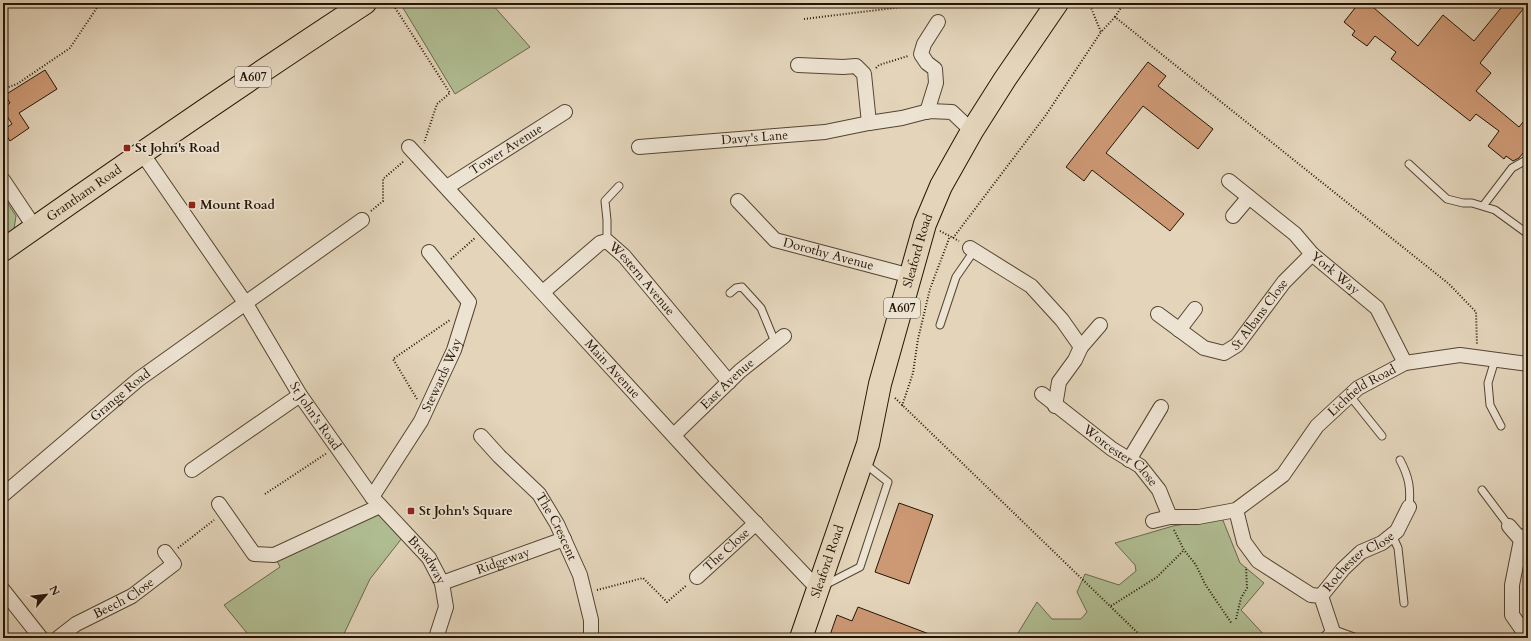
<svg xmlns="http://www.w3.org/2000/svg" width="1531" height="641" viewBox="0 0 1531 641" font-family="Cardo,serif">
<rect width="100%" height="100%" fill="#e3d4ba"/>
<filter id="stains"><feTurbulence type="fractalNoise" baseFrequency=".005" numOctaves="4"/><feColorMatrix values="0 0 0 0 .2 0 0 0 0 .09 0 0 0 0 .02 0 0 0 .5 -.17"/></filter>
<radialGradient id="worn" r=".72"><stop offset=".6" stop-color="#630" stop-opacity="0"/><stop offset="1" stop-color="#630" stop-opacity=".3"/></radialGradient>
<path fill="#b0bd92" stroke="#6a694c" d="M400 3H491L530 47 455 94Z
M3 196 16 216 14 229 3 237Z
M380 506 406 533 370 579 342 638H251L224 605 280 567 274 555Z
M1222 518 1240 563 1264 583 1241 610 1267 638H1015L1037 602 1052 619H1081L1087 612 1077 592 1085 574 1119 585 1136 571 1135 565 1115 543 1173 526Z"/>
<path fill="#cd9975" stroke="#241505" d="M1359 3H1378L1374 8 1418 46 1443 15 1474 41 1505 3H1528L1480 63 1491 73 1476 91 1519 127 1528 116V147L1519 158 1513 161 1506 156 1504 159 1488 146 1499 131 1476 114 1470 121 1391 59 1396 52 1375 36 1367 46 1352 35 1355 31 1344 22Z
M1148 62 1166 76 1158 86 1213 129 1198 149 1143 106 1106 153 1184 214 1170 231 1092 170 1084 181 1066 167Z
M45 70 57 89 19 113 29 128 10 141 3 130 12 124 3 110V108L10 103 5 95Z
M899 503 933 515 909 584 875 572Z
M858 607 937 637V638H829L837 615 852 621Z"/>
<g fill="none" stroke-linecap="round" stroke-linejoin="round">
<defs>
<path id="lane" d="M1409 164 1447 199 1463 203H1472L1495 210 1528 234
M1483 206 1512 168 1528 159
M607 241V220L605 201 619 186
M730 293 736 288 742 287 761 308 775 342
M940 325 956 277 974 251
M1495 360 1488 383 1490 405 1501 426
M1350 396 1382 436
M1400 460C1409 477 1411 488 1409 507
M1482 490 1509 526
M1392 535 1398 548 1404 603
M825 585 860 567 888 482 864 463
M1322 638 1332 629 1354 637"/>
<g id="street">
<path d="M798 65 843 67 856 66 864 74 869 123"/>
<path d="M927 112 936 83 935 69 927 63 921 54 924 44 938 22"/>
<path id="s1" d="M409 147 705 470 818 589"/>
<path id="s2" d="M639 147 825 132 869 123 902 118 929 111 952 112 972 131"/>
<path id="s3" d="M142 153 246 304 300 395 372 497 429 558 442 583 446 607 436 638"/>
<path d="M3 180 35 228"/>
<path id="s4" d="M1229 181 1295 234 1312 254 1377 308 1405 363"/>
<path id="s5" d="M447 187 565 112"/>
<path id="s6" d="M738 201 775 240 911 276"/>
<path d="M1233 216 1249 197"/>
<path d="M970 248 1031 286 1062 320 1081 347"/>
<path id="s7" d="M543 292 600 243 607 241 624 256 729 382"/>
<path id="s8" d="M1158 314 1204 348 1224 353 1237 345 1284 282 1312 254"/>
<path d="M1179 330 1195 309"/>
<path id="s9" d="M1042 394 1112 449 1140 466 1159 490 1170 517"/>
<path d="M1055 406 1059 382 1075 360 1081 347 1100 325"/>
<path id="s10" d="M674 435 740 371 784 336"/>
<path id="s11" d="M481 436 499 456 539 494 557 524 580 575 591 620V638"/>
<path d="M1129 460 1161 407"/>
<path d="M192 470 300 395"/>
<path id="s12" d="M3 495 139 379 362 220"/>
<path id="s13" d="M372 497 421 421 454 350 469 302 429 252"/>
<path d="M219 504 254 554 274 555 380 506"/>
<path d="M1236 510 1244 542 1258 561 1311 595 1321 596 1332 629"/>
<path id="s14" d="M1153 521 1170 517H1198L1236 510 1283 475 1317 426 1358 388 1405 363 1460 355 1528 364"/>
<path d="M1509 526 1521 540"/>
<path d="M1528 534 1521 540 1512 585V615L1528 638"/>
<path id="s15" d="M697 577 756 523"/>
<path id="s16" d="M442 583 564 539"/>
<path d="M3 590 41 638"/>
<path id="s17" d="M1321 596 1343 569 1361 552 1382 543 1397 531 1409 507"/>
<path id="s18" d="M58 638 76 624 132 596 174 564 165 552"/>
</g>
<g id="primary">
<path id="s19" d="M3 250C122 166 243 83 365 3"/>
<path id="s20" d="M801 638 868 444 880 384 925 224 941 186 972 131 1005 79 1057 3"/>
</g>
</defs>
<use href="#lane" stroke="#544532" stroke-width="9"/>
<use href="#street" stroke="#544532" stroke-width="16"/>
<use href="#primary" stroke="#241505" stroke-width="24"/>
<path stroke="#241505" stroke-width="2" stroke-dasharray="1 2" stroke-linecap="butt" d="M392 3 450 93 437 104 424 143
M1089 3 1101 32 1115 17 1449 284 1476 312 1477 345
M1115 17 1124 3
M804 19 935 3
M876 68 879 65 908 56
M3 89 17 84 70 48 100 3
M371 211 383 201V179L404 161
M940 231 959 241
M953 238 1046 115 1101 32
M451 259 475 238
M895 398 1143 638
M417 399 393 359 450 320
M902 406 913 373 918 339 930 289 950 236
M265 494 327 453
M1174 530 1184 550 1196 565 1205 584 1232 624
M178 548 214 520
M597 590 643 578 667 602 687 585
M1111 606 1157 577 1184 550
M1236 619 1241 598 1247 588 1246 567"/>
<use href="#lane" stroke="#ede3d2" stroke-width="7"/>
<use href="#street" stroke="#ede3d2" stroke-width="14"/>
<use href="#primary" stroke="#e3d4ba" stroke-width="22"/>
</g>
<g fill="#8f2418" stroke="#ede3d2" stroke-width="1.5">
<rect x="123" y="144" width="8" height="8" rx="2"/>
<rect x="188" y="201" width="8" height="8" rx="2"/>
<rect x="407" y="507" width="8" height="8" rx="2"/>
</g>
<g text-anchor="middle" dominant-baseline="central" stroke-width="3.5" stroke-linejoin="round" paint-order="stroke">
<g fill="#ede3d2" stroke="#605342" stroke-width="1">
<rect x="235" y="67" width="36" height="20" rx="3"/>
<rect x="884" y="298" width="36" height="20" rx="3"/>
</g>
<g font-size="12" font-weight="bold" fill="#241505">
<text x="253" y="77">A607</text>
<text x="902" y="308">A607</text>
</g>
<g font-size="13" fill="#241505" stroke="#ede3d2">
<text stroke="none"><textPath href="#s2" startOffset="116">Davy's Lane</textPath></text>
<text stroke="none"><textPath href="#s5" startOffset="70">Tower Avenue</textPath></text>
<text stroke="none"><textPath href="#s19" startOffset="99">Grantham Road</textPath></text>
<text stroke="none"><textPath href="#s20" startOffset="405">Sleaford Road</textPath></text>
<text stroke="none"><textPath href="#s6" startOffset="109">Dorothy Avenue</textPath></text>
<text stroke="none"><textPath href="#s4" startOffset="141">York Way</textPath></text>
<text stroke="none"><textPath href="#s7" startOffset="134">Western Avenue</textPath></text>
<text stroke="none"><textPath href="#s8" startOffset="131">St Albans Close</textPath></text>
<text stroke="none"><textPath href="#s1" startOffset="301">Main Avenue</textPath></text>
<text stroke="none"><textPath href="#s13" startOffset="141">Stewards Way</textPath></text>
<text stroke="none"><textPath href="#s10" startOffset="74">East Avenue</textPath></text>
<text stroke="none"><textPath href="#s14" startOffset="260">Lichfield Road</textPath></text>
<text stroke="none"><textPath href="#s12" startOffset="154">Grange Road</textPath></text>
<text stroke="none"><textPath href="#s3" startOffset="315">St John's Road</textPath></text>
<text stroke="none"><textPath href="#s9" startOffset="100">Worcester Close</textPath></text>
<text stroke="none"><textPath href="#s11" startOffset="119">The Crescent</textPath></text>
<text stroke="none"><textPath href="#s15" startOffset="40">The Close</textPath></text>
<text stroke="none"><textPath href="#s16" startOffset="65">Ridgeway</textPath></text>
<text stroke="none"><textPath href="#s20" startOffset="81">Sleaford Road</textPath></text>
<text stroke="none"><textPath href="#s3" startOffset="498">Broadway</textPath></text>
<text stroke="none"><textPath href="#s17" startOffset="52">Rochester Close</textPath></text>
<text stroke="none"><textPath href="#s18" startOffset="77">Beech Close</textPath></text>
</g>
<g font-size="13" font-weight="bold" fill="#241505" stroke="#ede3d2" text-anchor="start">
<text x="135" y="148">St John's Road</text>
<text x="200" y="205">Mount Road</text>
<text x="419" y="511">St John's Square</text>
</g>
</g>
<rect width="1531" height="641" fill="none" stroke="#e3d4ba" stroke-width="16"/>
<rect x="4" y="4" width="1523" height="633" fill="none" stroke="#241505" stroke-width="2"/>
<rect x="8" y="8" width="1515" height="625" fill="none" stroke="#241505"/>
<g transform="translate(46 595) rotate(62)" stroke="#ede3d2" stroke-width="3" paint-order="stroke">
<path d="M0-3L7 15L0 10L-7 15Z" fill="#241505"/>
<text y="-6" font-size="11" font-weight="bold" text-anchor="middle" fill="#241505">N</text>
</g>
<rect width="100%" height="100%" filter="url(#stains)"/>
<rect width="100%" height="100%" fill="url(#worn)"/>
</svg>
